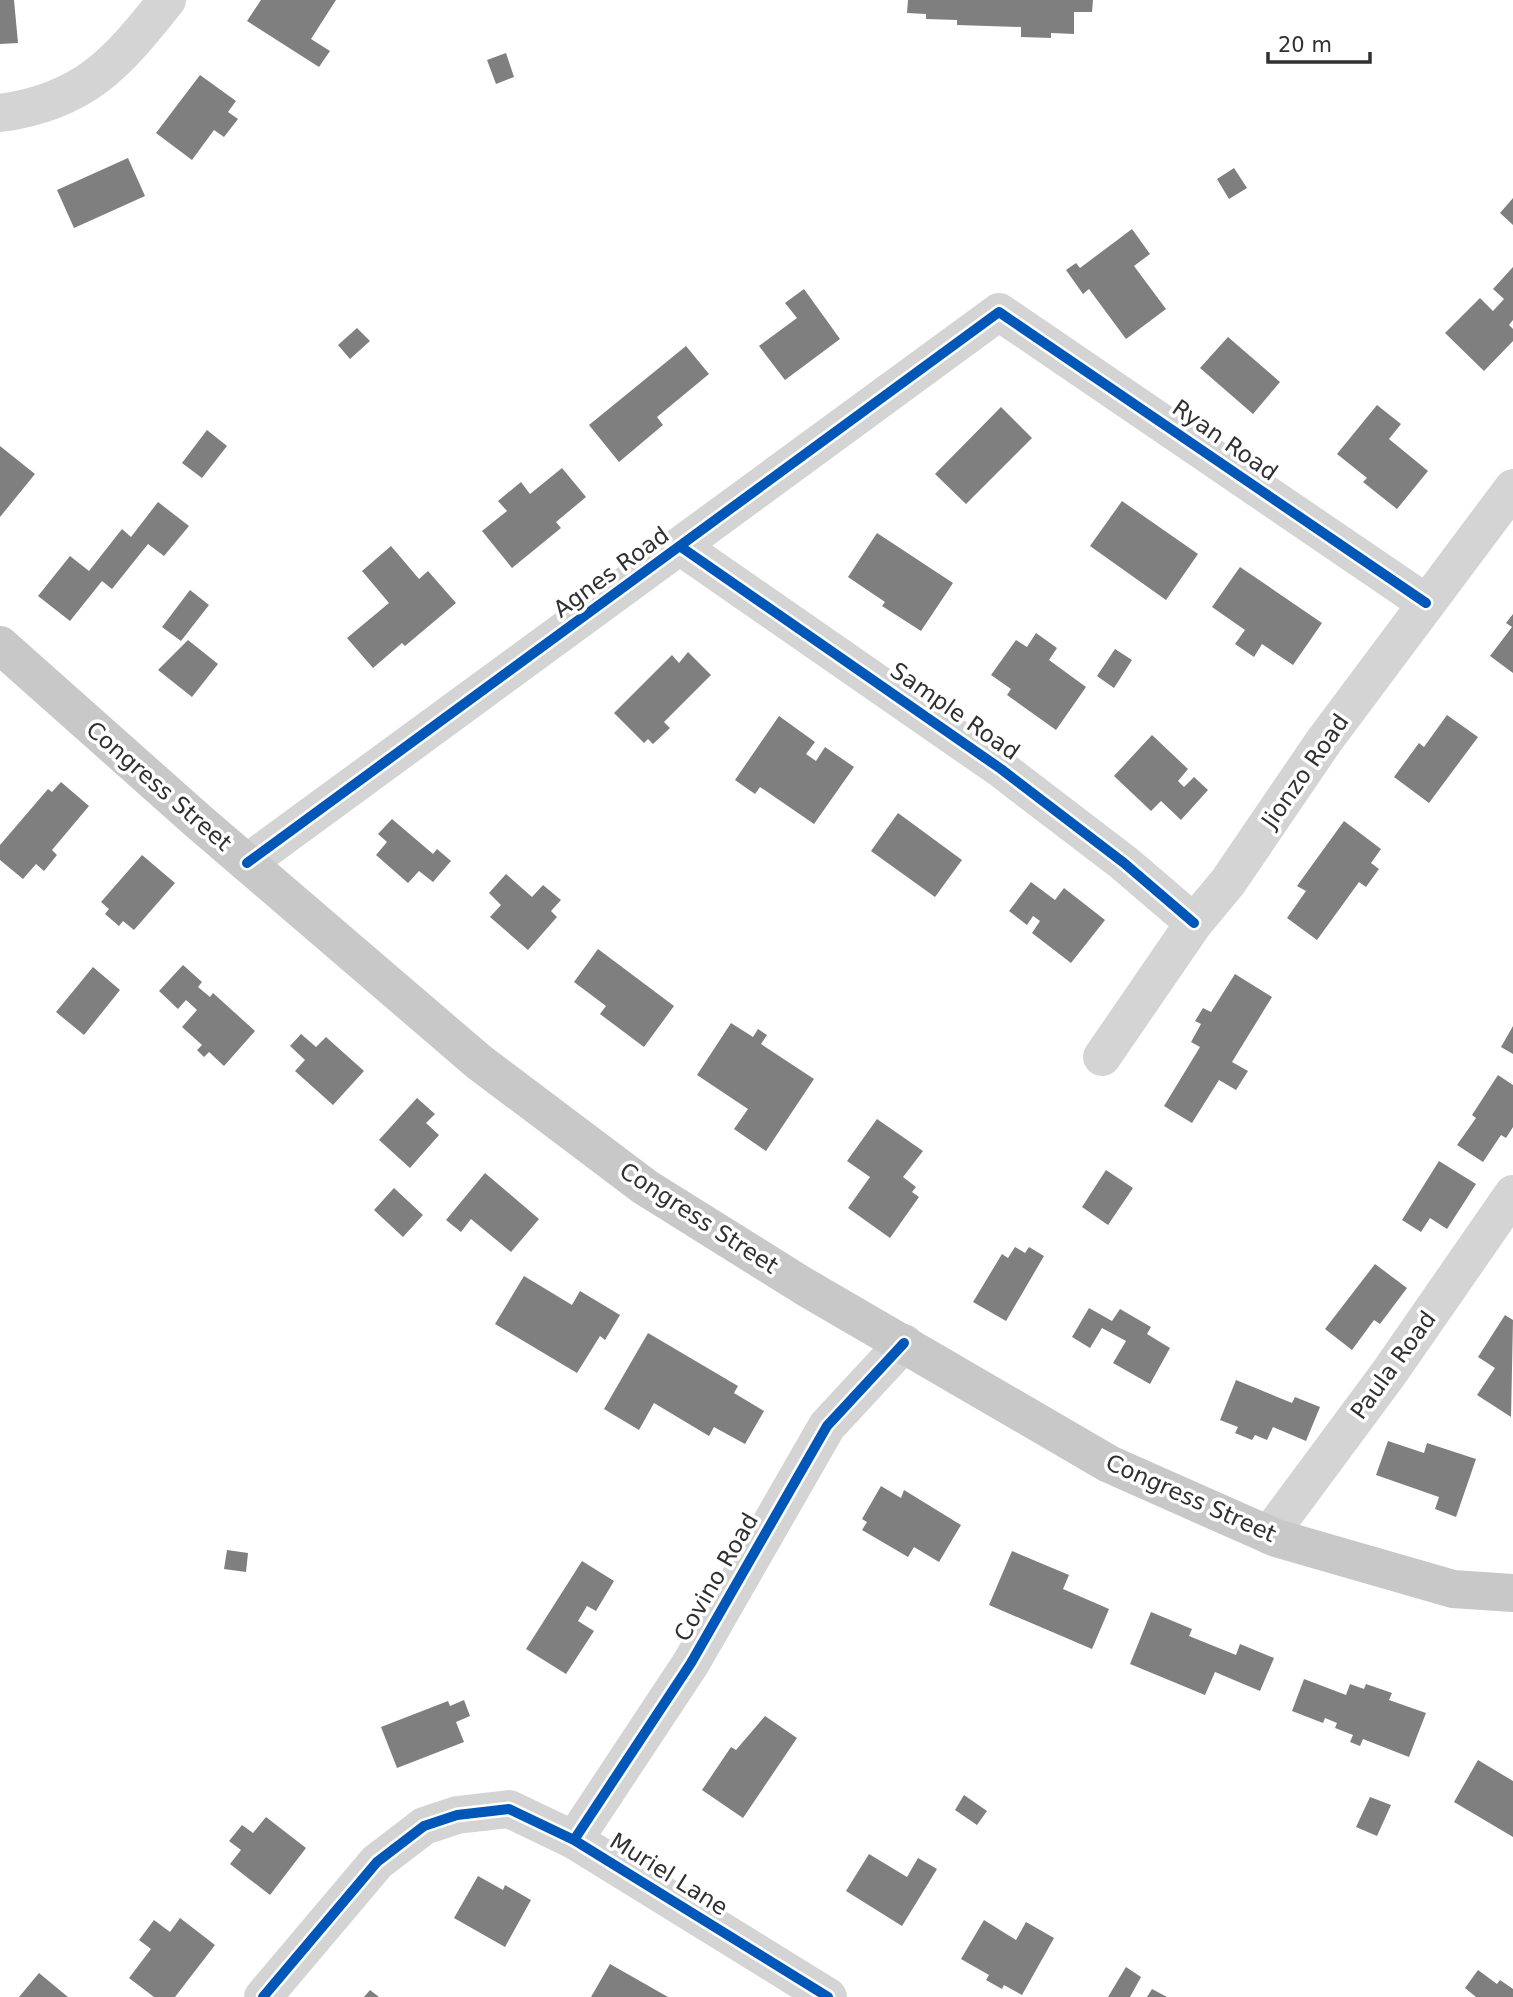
<svg xmlns="http://www.w3.org/2000/svg" width="1513" height="1997" viewBox="0 0 1513 1997" font-family="'DejaVu Sans',sans-serif">
<rect width="100%" height="100%" fill="#fff"/>
<path fill="#7f7f7f" d="M0 0H14L18 43 0 44Z
M261 0H336L311 39 330 51 319 67 247 21Z
M908 0H1093L1092 12H1074V34L1051 33V38L1021 37V27L957 25V20L926 19V14L907 13Z
M506 53 514 77 496 84 487 60Z
M200 75 236 101 228 112 238 119 224 137 214 130 192 160 156 133Z
M128 158 145 196 74 228 57 190Z
M1234 168 1247 188 1229 199 1217 179Z
M1513 198V225L1500 213Z
M1132 229 1150 254 1134 266 1166 309 1126 339 1089 289 1083 294 1066 270 1076 263 1080 268Z
M1513 267V320L1509 325 1513 329V341L1484 371 1445 333 1480 298 1493 311 1504 299 1493 289Z
M804 289 840 339 785 380 759 346 797 318 785 303Z
M357 328 370 341 350 359 338 345Z
M1228 337 1280 382 1253 414 1200 368Z
M686 346 709 374 657 417 663 425 619 462 589 425Z
M1377 405 1401 424 1389 439 1428 471 1397 509 1363 482 1367 478 1337 454Z
M1001 407 1032 438 966 504 935 474Z
M207 430 227 446 202 478 182 463Z
M0 446 35 474 0 517Z
M562 468 586 497 556 522 561 528 512 568 482 531 507 511 498 501 521 482 530 494Z
M1122 501 1198 554 1166 600 1090 546Z
M158 502 189 526 164 556 148 544 112 589 102 581 70 621 38 596 70 556 89 571 122 529 131 537Z
M877 533 953 583 921 631 882 606 885 602 848 577Z
M391 546 419 579 428 571 456 603 405 646 402 643 373 668 347 638 389 603 362 571Z
M1240 567 1322 623 1293 665 1262 644 1254 657 1235 644 1245 630 1212 607Z
M190 590 209 605 181 641 162 627Z
M1513 614V673L1490 656 1512 627 1506 623Z
M1036 633 1057 648 1049 660 1086 687 1056 730 1007 695 1011 689 991 675 1016 640 1027 647Z
M188 640 218 664 192 697 158 670Z
M1115 649 1132 660 1114 688 1097 676Z
M688 652 711 675 664 722 670 728 653 744 648 739 644 743 614 713 672 655 679 663Z
M1447 715 1478 737 1429 803 1394 777 1419 743 1424 747Z
M779 716 815 742 806 754 816 761 825 747 854 767 814 824 760 787 755 794 735 780Z
M1152 735 1188 769 1178 781 1184 787 1194 777 1208 790 1181 820 1161 801 1151 811 1114 776Z
M61 782 89 806 52 850 57 855 44 871 36 864 23 879 0 860V845L48 789 52 792Z
M898 813 962 860 935 897 871 851Z
M392 819 433 854 437 849 451 861 433 882 419 871 408 883 376 855 387 842 378 834Z
M1344 821 1381 849 1371 863 1379 869 1366 887 1359 882 1317 940 1287 918 1306 891 1297 886Z
M142 855 175 883 134 930 123 921 119 926 105 914 109 909 101 902Z
M506 874 532 897 543 885 561 900 551 911 557 917 528 950 490 917 501 905 489 893Z
M1031 882 1055 900 1064 888 1105 920 1071 963 1032 933 1040 921 1033 916 1027 925 1009 911Z
M598 949 674 1006 644 1047 600 1014 606 1006 574 982Z
M183 965 202 982 198 987 210 997 213 993 255 1031 224 1066 209 1052 204 1057 197 1050 202 1045 182 1027 197 1010 186 1000 178 1009 159 991Z
M93 967 120 990 84 1035 56 1012Z
M1235 974 1272 997 1232 1062 1248 1071 1236 1090 1219 1080 1192 1123 1164 1106 1200 1047 1191 1042 1201 1024 1195 1021 1203 1008 1211 1012Z
M731 1023 753 1037 758 1029 767 1035 761 1044 814 1079 766 1151 734 1129 748 1109 697 1075Z
M1513 1026V1054L1501 1047Z
M301 1034 316 1047 326 1037 364 1071 333 1105 295 1071 305 1060 290 1046Z
M1498 1075 1513 1085V1127L1506 1138 1501 1135 1483 1162 1457 1145 1476 1118 1472 1115Z
M417 1098 435 1114 426 1123 439 1135 410 1168 379 1140Z
M877 1119 923 1151 903 1177 916 1187 912 1192 919 1197 890 1238 848 1208 870 1177 847 1161Z
M1439 1161 1476 1184 1447 1229 1430 1218 1421 1232 1402 1220Z
M1106 1170 1133 1188 1108 1225 1082 1207Z
M485 1173 539 1219 511 1252 471 1219 461 1232 446 1220Z
M394 1188 423 1215 403 1237 374 1210Z
M1015 1247 1025 1253 1029 1247 1044 1256 1006 1321 973 1302 1002 1254 1008 1258Z
M1375 1264 1407 1288 1380 1324 1374 1320 1352 1350 1325 1329Z
M524 1276 572 1305 580 1291 620 1315 605 1340 600 1336 577 1373 495 1324Z
M1089 1308 1112 1321 1120 1309 1151 1327 1147 1334 1170 1348 1150 1384 1113 1363 1126 1341 1102 1328 1090 1348 1072 1337Z
M1505 1315 1513 1320 1511 1417 1477 1395 1495 1368 1478 1357Z
M648 1333 738 1386 734 1393 764 1411 745 1444 714 1427 709 1436 654 1403 639 1430 604 1409Z
M1236 1380 1292 1403 1295 1397 1320 1407 1306 1441 1273 1427 1267 1440 1255 1435 1252 1440 1235 1433 1238 1427 1220 1420Z
M1388 1441 1424 1453 1427 1443 1476 1459 1456 1517 1435 1509 1439 1497 1376 1475Z
M881 1486 901 1498 904 1490 961 1525 939 1562 914 1547 908 1557 862 1530 867 1522 862 1519Z
M227 1550 248 1553 246 1572 224 1569Z
M1012 1551 1069 1575 1063 1589 1109 1609 1092 1649 989 1605Z
M582 1561 614 1581 596 1611 587 1606 578 1621 594 1631 566 1674 526 1649Z
M1151 1612 1192 1629 1189 1636 1236 1655 1240 1644 1274 1658 1260 1691 1215 1672 1205 1695 1130 1664Z
M1304 1679 1346 1695 1350 1684 1364 1689 1366 1684 1392 1693 1389 1700 1426 1713 1409 1757 1363 1739 1360 1746 1350 1742 1353 1735 1335 1728 1337 1723 1325 1718 1323 1723 1292 1711Z
M464 1700 470 1716 456 1722 464 1742 397 1768 381 1727 448 1701 450 1706Z
M765 1716 797 1738 743 1818 702 1790 731 1747 736 1750Z
M1478 1760 1513 1781V1837L1454 1802Z
M964 1795 987 1811 977 1825 955 1810Z
M1370 1797 1391 1805 1377 1836 1356 1827Z
M266 1817 306 1848 270 1895 230 1864 241 1850 229 1841 242 1825 253 1833Z
M869 1854 907 1877 918 1858 937 1869 902 1926 846 1891Z
M478 1876 503 1890 505 1885 531 1900 505 1947 454 1918Z
M180 1918 215 1945 175 1997H154L129 1978 151 1949 139 1940 154 1920 170 1932Z
M984 1920 1016 1940 1026 1922 1054 1938 1022 1995 1004 1985 1002 1989 986 1980 989 1975 961 1959Z
M610 1964 668 1997H591Z
M1126 1967 1141 1977 1130 1997H1108Z
M1478 1970 1497 1984 1500 1980 1513 1989V1997H1476L1465 1988Z
M39 1973 68 1997H19Z
M1152 1989 1167 1997H1147Z
M370 1990 379 1997H364Z"/>
<g fill="none" stroke-linecap="round" stroke-linejoin="round">
<path stroke="#d4d4d4" stroke-width="38" d="M0 113C84 102 117 63 167 0
M681 547 1001 769 1124 863 1194 923
M247 863 999 312 1426 603
M1102 1057 1194 923 1228 882 1324 741 1513 488
M1269 1535 1389 1373 1513 1194
M574 1840 691 1663 827 1426 904 1343
M263 1997 377 1862 424 1826 457 1815 509 1809 574 1840 828 1997"/>
<path stroke="#c8c8c8" stroke-width="38" d="M0 645 198 821 479 1062 645 1187 805 1287 1109 1464 1276 1538 1453 1589 1513 1593"/>
<defs>
<path id="cycleway" d="M681 547 1001 769 1124 863 1194 923
M247 863 999 312 1426 603
M574 1840 691 1663 827 1426 904 1343
M263 1997 377 1862 424 1826 457 1815 509 1809 574 1840 828 1997"/>
</defs>
<use href="#cycleway" stroke="#fff" stroke-width="15"/>
<use href="#cycleway" stroke="#0057b8" stroke-width="10"/>
</g>
<g text-anchor="middle" dominant-baseline="central" stroke-width="7" stroke-linejoin="round" paint-order="stroke">
<g font-size="23" fill="#303030" stroke="#fff">
<text transform="translate(1225 440) rotate(35)">Ryan Road</text>
<text transform="translate(611 572) rotate(-36)">Agnes Road</text>
<text transform="translate(955 711) rotate(35)">Sample Road</text>
<text transform="translate(1305 771) rotate(-55)">Jionzo Road</text>
<text transform="translate(159 786) rotate(41)">Congress Street</text>
<text transform="translate(699 1218) rotate(33)">Congress Street</text>
<text transform="translate(1393 1365) rotate(-54)">Paula Road</text>
<text transform="translate(1191 1498) rotate(24)">Congress Street</text>
<text transform="translate(716 1577) rotate(-60)">Covino Road</text>
<text transform="translate(669 1874) rotate(32)">Muriel Lane</text>
</g>
</g>
<path d="M1268 52v10h102v-10" fill="none" stroke="#303030" stroke-width="3.5"/>
<text x="1278" y="52" font-size="21" fill="#303030" stroke="#ffffff" stroke-width="5" paint-order="stroke">20 m</text>
</svg>
